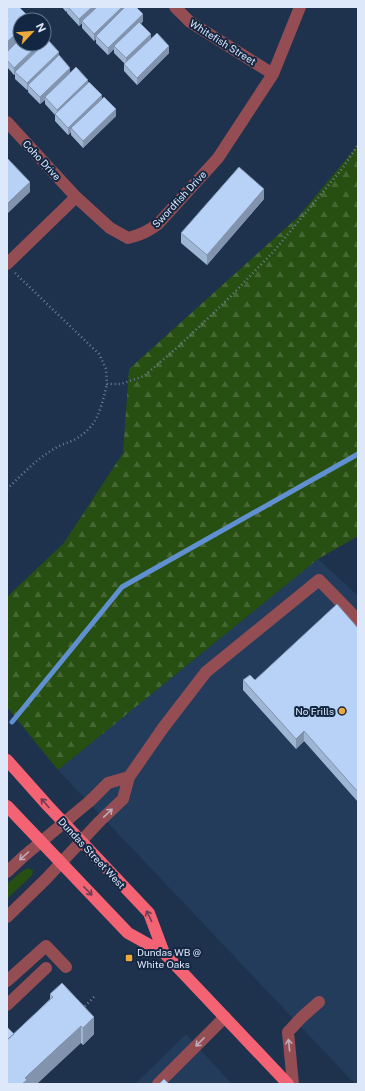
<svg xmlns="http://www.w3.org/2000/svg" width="365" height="1091" viewBox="0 0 365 1091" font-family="'Public Sans',sans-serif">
<defs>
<pattern id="forest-firs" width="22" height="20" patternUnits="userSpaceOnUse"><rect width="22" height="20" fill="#284f12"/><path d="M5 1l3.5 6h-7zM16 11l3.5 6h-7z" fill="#476835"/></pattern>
</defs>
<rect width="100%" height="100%" fill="#1e324d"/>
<path fill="#243c5c" d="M318 559 358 596V1084H355L58 770Z
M186 1034 232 1084H135Z"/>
<path fill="#284f12" d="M28 868 30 869 33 871 32 875 7 899V884L21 872Z"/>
<path fill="url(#forest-firs)" d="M358 145V536L318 559 58 770 7 707V597L64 543 123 453 129 369 298 217Z"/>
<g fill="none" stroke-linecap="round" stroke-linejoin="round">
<path stroke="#6090d0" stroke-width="5" d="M12 722 122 587 358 454"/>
<path stroke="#6e7f96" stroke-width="2.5" stroke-dasharray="1 3" stroke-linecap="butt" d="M15 273 99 354 106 369 107 384H121L144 376 179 346 230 297 274 251 342 169 358 145
M7 489C22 475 36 459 54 449 60 445 67 443 74 440 98 427 101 408 107 384
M82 1009 95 996"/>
<path stroke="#944e53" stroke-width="12" d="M175 7 190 22 273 74
M7 122 76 197 110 228 128 238C141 235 148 231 158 224L218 158 273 74 300 7
M7 264 76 197
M7 872 24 856 90 801 108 783 129 777
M7 917 46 879 99 822 123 799 129 777 163 728 206 672 319 580 358 620
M7 981 46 946 66 967
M7 1005 46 968
M158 1084 225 1017
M293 1084 288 1032 302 1017 319 1002"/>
<path stroke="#f36373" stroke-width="12" d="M7 760 48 806 149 913 164 953
M7 806 128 933 164 953 288 1084"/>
</g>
<path fill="#9eb5d4" d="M7 7 31 20H20L47 41 59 56 70 72 88 83 116 116 83 148 71 135V132L68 135 55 121V115L45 104V100L40 104 28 92V89L27 90 15 79V74L14 75 7 67Z
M62 7H136L143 21 141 24 151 39 169 53 137 85 124 71V64H125L114 53V49L108 55 96 43V39L94 41 82 28V23L79 26 67 13V11L66 12Z
M264 199 207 265 181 243V233Z
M358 628V802L304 741 296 749 243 690V680H255Z
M50 994 94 1034 83 1045 81 1043 14 1034 50 999Z"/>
<path fill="#8193ad" d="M92 7H99L82 21V23L79 26V19Z
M122 7H128L96 36V39L94 41V34Z
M143 14V21L116 48 114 46V49L108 55V48Z
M20 30V40L7 52V42Z
M151 34V41L126 65V58Z
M47 37V44L15 72 14 75V68L39 44H44V39Z
M169 46V53L137 85V78Z
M59 52V59L28 85V89L27 90V83Z
M70 68V75L45 97V100L40 104V97Z
M88 80V87L57 117V110Z
M102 95V102L71 128V132L68 135V128Z
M116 109V116L83 148V141Z
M30 182V192L7 214V204Z
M264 189V199L207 265V255Z
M304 731V741L296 749V739Z
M94 1017V1034L83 1045V1028Z
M81 1026V1043L37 1084H22L25 1078Z"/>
<path fill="#b8d2f7" stroke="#8193ad" d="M7 7H19L31 19 30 20H20V30L7 42Z
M68 7H92L79 19Z
M97 7H122L94 34 82 21Z
M125 7H136L143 14 108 48 96 36Z
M139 22 151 34 126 58 114 46Z
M157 33 169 46 137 78 124 64Z
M44 34 47 37 44 39Z
M20 39V44H39L14 68 7 60V52Z
M48 40 59 52 27 83 15 72Z
M59 55 70 68 40 97 28 85Z
M76 67 88 80 57 110 45 97Z
M89 82 102 95 68 128 55 114Z
M104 97 116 109 83 141 71 128Z
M7 158 30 182 7 204Z
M239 167 264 189 207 255 181 233Z
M337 604 358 628V792L304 731 296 739 243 680 250 675 255 680Z
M62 983 94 1017 83 1028 81 1026 25 1078 27 1080 22 1084H7V1040L53 997 50 994Z
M7 1027 14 1034 7 1040Z
M164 1079 169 1084H159Z"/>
<defs><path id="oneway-shaft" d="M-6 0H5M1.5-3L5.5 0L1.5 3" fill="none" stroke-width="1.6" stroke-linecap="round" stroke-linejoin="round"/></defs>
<g stroke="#6d3f56">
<use href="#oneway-shaft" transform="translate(45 803) rotate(-132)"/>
<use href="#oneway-shaft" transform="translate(88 891) rotate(46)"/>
<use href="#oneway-shaft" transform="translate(149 916) rotate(-116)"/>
</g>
<g stroke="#c0abb8">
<use href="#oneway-shaft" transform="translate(108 813) rotate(-44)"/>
<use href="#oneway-shaft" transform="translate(24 856) rotate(138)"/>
<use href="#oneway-shaft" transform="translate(200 1042) rotate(135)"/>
<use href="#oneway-shaft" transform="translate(289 1045) rotate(-96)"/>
</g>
<g fill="#ebaa39" stroke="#142742" stroke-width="1.5">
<circle cx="342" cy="711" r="4"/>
<rect x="125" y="954" width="8" height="8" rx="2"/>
</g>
<g text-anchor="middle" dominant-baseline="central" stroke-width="4" stroke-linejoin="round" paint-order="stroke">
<g font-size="10" fill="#dde9fb" stroke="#142742">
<text transform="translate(223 42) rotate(32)">Whitefish Street</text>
<text transform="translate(42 160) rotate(47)">Coho Drive</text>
<text transform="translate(179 199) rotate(-47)">Swordfish Drive</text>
<text transform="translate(92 853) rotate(47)">Dundas Street West</text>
</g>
<g font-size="10" fill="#dde9fb" stroke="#142742" text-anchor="end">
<text x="334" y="711">No Frills</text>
<text x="137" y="952" text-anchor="start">Dundas WB @<tspan x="137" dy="12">White Oaks</tspan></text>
</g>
</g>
<rect width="365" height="1091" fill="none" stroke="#dde9fb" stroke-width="16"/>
<g transform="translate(32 32) rotate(64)"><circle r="19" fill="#142742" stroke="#64758c"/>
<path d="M0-3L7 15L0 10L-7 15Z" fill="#ebaa39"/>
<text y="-6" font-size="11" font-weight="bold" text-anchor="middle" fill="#dde9fb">N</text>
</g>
</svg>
